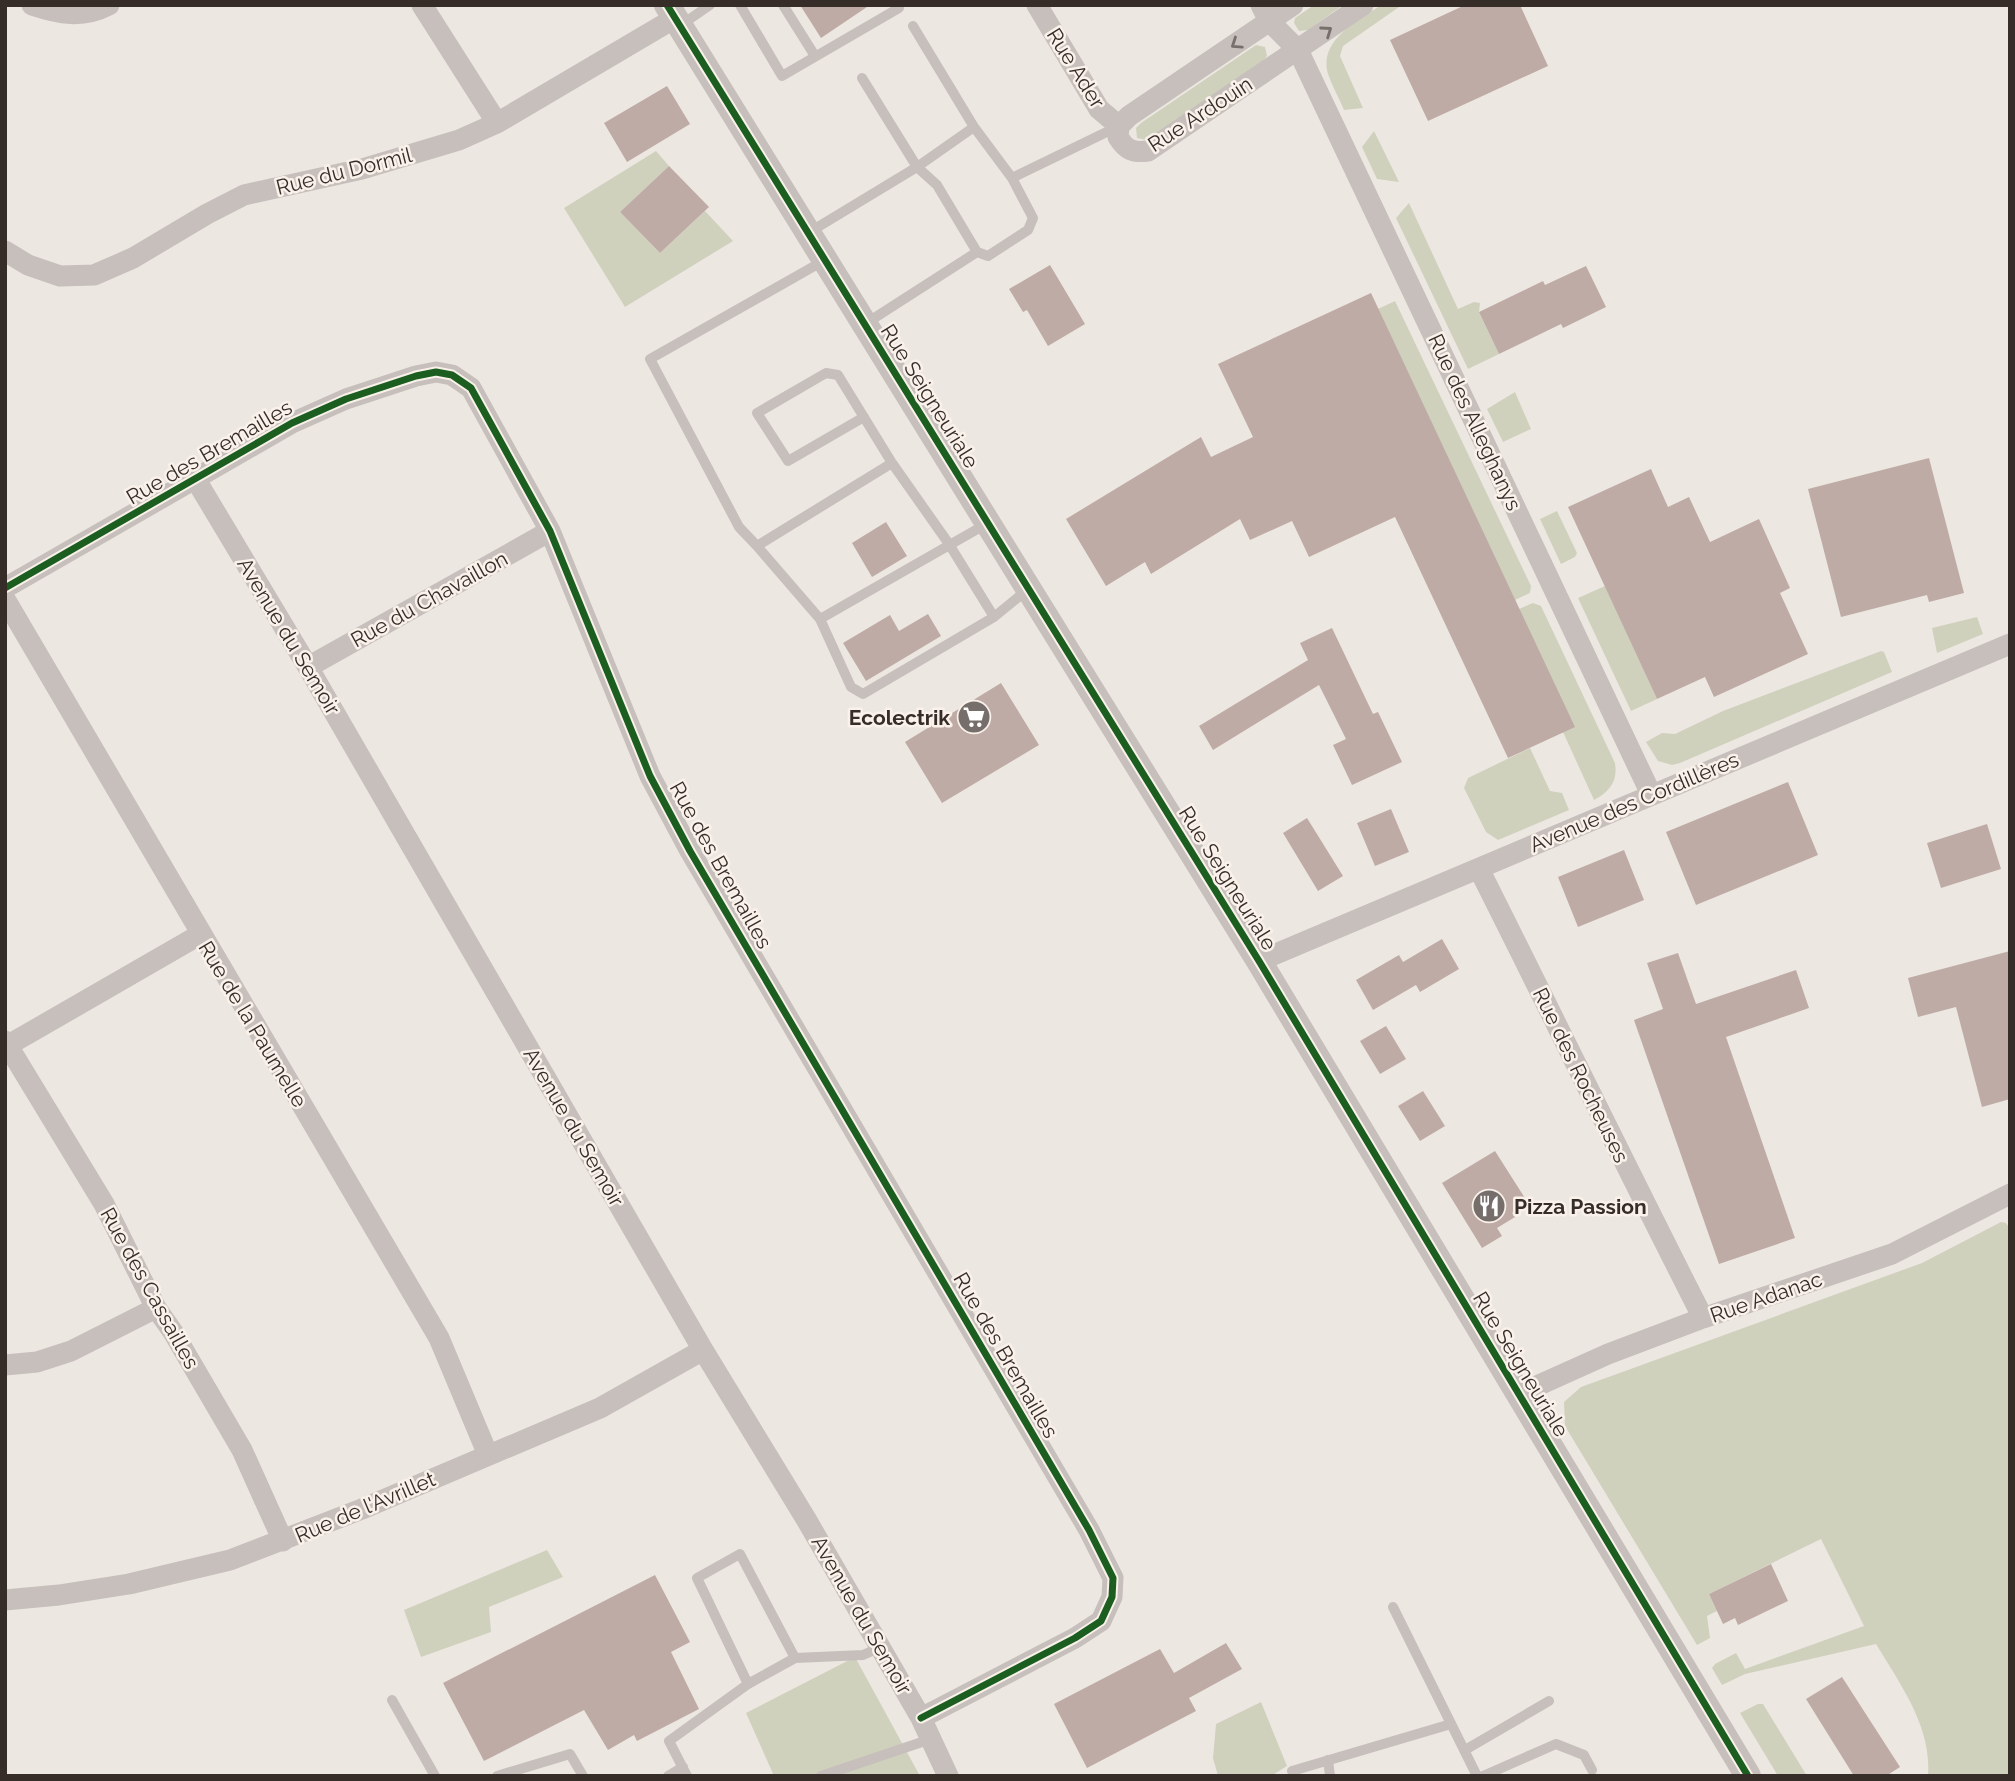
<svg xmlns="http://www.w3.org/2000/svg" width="2015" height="1781" viewBox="0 0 2015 1781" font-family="Raleway,sans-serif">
<rect width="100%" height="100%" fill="#ede7e2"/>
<path fill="#cfd1bd" d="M1314 5H1343L1308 30 1299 31 1294 23 1295 18Z
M1381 5H1402L1343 46 1340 56 1363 108 1344 110C1339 98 1332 86 1328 74 1318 40 1358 21 1381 5Z
M1256 45 1265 47 1267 56 1264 60 1147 140 1137 138 1136 128 1141 123Z
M1374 131 1399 182 1377 179 1362 147Z
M656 151 669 166 620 212 660 253 705 211 733 241 625 307 564 208Z
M1409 203 1458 309 1474 302 1480 303 1479 312 1499 354 1468 369 1396 218Z
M1395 301 1531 586 1530 593 1515 600 1378 309Z
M1515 392 1531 429 1503 442 1487 409Z
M1557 511 1577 553 1575 557 1561 564 1540 519Z
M1605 586 1657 699 1631 711 1578 598Z
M1533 603 1541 606 1615 763C1618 781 1610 792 1594 800L1563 732 1519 609Z
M1977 617 1983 634 1937 653 1932 628Z
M1881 651 1884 652 1892 672 1680 763 1672 765 1658 761 1646 742 1662 733 1675 734 1723 711Z
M1530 748 1550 791 1562 793 1569 810 1498 840 1486 832 1464 788 1468 778Z
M2001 1222 2006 1223 2010 1229V1776H1928C1932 1727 1900 1684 1876 1644L1745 1674 1722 1685 1712 1668 1715 1664 1736 1653 1745 1669 1864 1626 1821 1539 1709 1594 1717 1611 1707 1616 1710 1638 1697 1645 1565 1426 1564 1402 1581 1387 1922 1263Z
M547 1550 563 1577 489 1607 491 1632 421 1657 404 1610Z
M855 1657 920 1776H774L746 1713Z
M1261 1702 1287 1766 1271 1776H1218L1213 1758 1216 1724Z
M1758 1704H1763L1807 1776H1778L1740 1713Z"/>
<path fill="#bfaba5" d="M800 5H870L821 38Z
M1465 5H1520L1548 66 1428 121 1390 40Z
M667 86 690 124 627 162 604 123Z
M669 166 709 207 660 253 620 212Z
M1050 265 1085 324 1048 346 1027 310 1023 312 1009 289Z
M1586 266 1606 307 1563 328 1561 324 1499 354 1479 312 1543 281 1545 285Z
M1371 293 1575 727 1508 758 1395 517 1309 557 1292 521 1250 540 1240 519 1151 574 1145 562 1106 586 1066 519 1201 437 1211 457 1253 437 1218 364Z
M1929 458 1964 593 1929 602 1927 595 1841 617 1808 489Z
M1651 469 1668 507 1689 497 1710 542 1759 519 1790 588 1780 593 1808 654 1714 697 1705 677 1657 699 1568 507Z
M886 522 907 556 872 577 852 543Z
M928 614 941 636 866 681 843 643 890 615 899 631Z
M1332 628 1373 714 1378 712 1402 762 1352 785 1333 745 1346 739 1319 685 1213 750 1199 726 1308 660 1300 643Z
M1001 683 1039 745 942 803 905 742Z
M1788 782 1818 855 1696 905 1666 832Z
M1391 809 1409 852 1375 866 1357 823Z
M1307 818 1343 876 1318 891 1283 833Z
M1987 824 2001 869 1941 888 1927 843Z
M1624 850 1644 900 1578 927 1558 877Z
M1442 939 1459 969 1420 992 1416 985 1373 1010 1356 980 1399 955 1403 962Z
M2010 951V1099L1982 1107 1956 1007 1918 1017 1908 978Z
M1678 953 1696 1004 1796 970 1809 1008 1726 1037 1795 1238 1719 1264 1634 1020 1663 1009 1647 963Z
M1386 1026 1406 1059 1380 1074 1360 1041Z
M1423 1091 1445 1126 1420 1141 1398 1106Z
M1495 1151 1528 1203 1512 1213 1515 1217 1497 1228 1502 1236 1482 1248 1442 1183Z
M1771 1564 1788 1601 1738 1625 1735 1618 1723 1624 1709 1594Z
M655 1575 690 1642 671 1652 699 1709 637 1741 634 1735 608 1750 584 1710 484 1761 443 1683Z
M1226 1643 1242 1669 1189 1698 1196 1711 1087 1768 1054 1704 1160 1649 1174 1673Z
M1842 1677 1900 1767 1886 1776H1854L1806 1699Z"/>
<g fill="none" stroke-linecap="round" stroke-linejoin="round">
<path stroke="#c6bfbb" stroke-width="10" d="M740 5 782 76 899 8 898 5
M783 5 815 56
M681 25 710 5
M913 26 974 127
M862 78 917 167 974 127 1012 178 1119 126
M808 233 917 167 937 185 977 252 865 324
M977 252 988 256 1028 230 1033 218 1012 178
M864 417 788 461 757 413 826 373 838 375 892 463 949 544 994 617
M988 523 820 619 851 687 863 694 994 617 1027 590
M757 546 739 527 650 359 825 260
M820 619 757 546 892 463
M1393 1607 1477 1776
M795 1658 748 1684 697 1578 740 1554 795 1658 863 1655 879 1648
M392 1700 435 1776
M1465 1750 1549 1701
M1328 1760 1330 1776
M1292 1771 1451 1724
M497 1776 570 1754 583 1776
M668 1776 683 1767
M687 1776 669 1741 748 1684
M821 1776 931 1739
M1483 1776 1556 1744 1584 1755 1592 1770"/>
<path stroke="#c6bfbb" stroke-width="21" d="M32 5C59 14 82 19 109 5
M422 5 497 123
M1037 5 1099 109 1119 126
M1261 5 1269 21 1298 50 1651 794
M1293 5 1129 116 1119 126 1118 137C1126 150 1133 153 1148 151L1363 5
M5 251 28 265 60 276 94 275 133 258 207 214 244 195 362 169 459 140 497 123 675 18
M196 480 308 667 703 1350 806 1519 921 1718 948 1776
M5 588 292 423 346 399 416 376 436 372 452 375 471 388 550 531 650 776 690 851 1089 1530 1113 1578 1112 1597 1101 1621 1075 1638 921 1718
M5 599 439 1338 488 1455
M308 667 550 531
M1479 869C1554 1018 1627 1169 1703 1318
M1259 961 2010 644
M5 1041 104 1204 156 1308 173 1332 242 1450 283 1541
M5 1047 201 934
M5 1365 37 1362 71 1351 156 1308
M1519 1394 1608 1354 1703 1318 1892 1254 2010 1194
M5 1600 59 1595 129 1584 230 1560 362 1509 600 1408 703 1350"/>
<path stroke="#c6bfbb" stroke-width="26" d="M667 5 1259 961 1748 1776"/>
<defs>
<path id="cycleway" d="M667 5 1259 961 1748 1776
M5 588 292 423 346 399 416 376 436 372 452 375 471 388 550 531 650 776 690 851 1089 1530 1113 1578 1112 1597 1101 1621 1075 1638 921 1718"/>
</defs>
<use href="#cycleway" stroke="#f9f1ea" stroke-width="11"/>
<use href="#cycleway" stroke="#1b5e20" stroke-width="7"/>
</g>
<defs><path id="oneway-chevron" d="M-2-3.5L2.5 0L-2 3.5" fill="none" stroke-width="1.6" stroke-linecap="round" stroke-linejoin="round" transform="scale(1.75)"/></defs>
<g stroke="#776f6b">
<use href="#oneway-chevron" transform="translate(1327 31) rotate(-35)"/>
<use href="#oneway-chevron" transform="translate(1236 44) rotate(146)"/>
</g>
<defs>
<symbol id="supermarket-disc" viewBox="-11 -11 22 22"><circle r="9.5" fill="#766e6a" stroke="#f9f1ea"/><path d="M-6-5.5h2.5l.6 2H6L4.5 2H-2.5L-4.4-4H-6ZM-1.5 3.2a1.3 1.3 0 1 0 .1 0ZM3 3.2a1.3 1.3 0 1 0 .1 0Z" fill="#fff"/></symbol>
<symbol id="restaurant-disc" viewBox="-11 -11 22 22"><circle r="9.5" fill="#766e6a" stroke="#f9f1ea"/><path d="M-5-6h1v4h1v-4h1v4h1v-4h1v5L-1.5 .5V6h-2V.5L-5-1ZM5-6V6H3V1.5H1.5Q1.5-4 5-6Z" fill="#fff"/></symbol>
</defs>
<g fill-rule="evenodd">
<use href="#supermarket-disc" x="955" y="698" width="38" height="38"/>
<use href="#restaurant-disc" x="1470" y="1187" width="38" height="38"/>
</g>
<g text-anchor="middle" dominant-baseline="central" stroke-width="5" stroke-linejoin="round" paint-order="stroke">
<g font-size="21" fill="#362d29" stroke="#f9f1ea">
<text transform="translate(1076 68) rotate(58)">Rue Ader</text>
<text transform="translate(1200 114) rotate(-33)">Rue Ardouin</text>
<text transform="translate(344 171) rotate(-14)">Rue du Dormil</text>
<text transform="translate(930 396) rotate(58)">Rue Seigneuriale</text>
<text transform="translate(1475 422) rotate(65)">Rue des Alleghanys</text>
<text transform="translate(209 452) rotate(-30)">Rue des Bremailles</text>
<text transform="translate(429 599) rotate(-29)">Rue du Chavaillon</text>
<text transform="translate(289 636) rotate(59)">Avenue du Semoir</text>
<text transform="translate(1634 802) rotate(-23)">Avenue des Cordillères</text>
<text transform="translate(721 865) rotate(61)">Rue des Bremailles</text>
<text transform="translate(1228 878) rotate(58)">Rue Seigneuriale</text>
<text transform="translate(253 1024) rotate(59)">Rue de la Paumelle</text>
<text transform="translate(1581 1075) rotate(64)">Rue des Rocheuses</text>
<text transform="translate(574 1127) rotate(60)">Avenue du Semoir</text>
<text transform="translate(150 1288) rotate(61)">Rue des Cassailles</text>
<text transform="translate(1766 1297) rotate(-19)">Rue Adanac</text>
<text transform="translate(1006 1355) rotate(60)">Rue des Bremailles</text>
<text transform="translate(1521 1364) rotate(59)">Rue Seigneuriale</text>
<text transform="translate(365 1507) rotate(-23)">Rue de l'Avrillet</text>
<text transform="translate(862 1615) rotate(60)">Avenue du Semoir</text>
</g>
<g font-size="21" font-weight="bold" fill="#362d29" stroke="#f9f1ea" text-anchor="end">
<text x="950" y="717">Ecolectrik</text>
<text x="1514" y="1206" text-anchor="start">Pizza Passion</text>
</g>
</g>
<rect width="2015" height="1781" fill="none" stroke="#362d29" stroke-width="14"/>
</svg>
